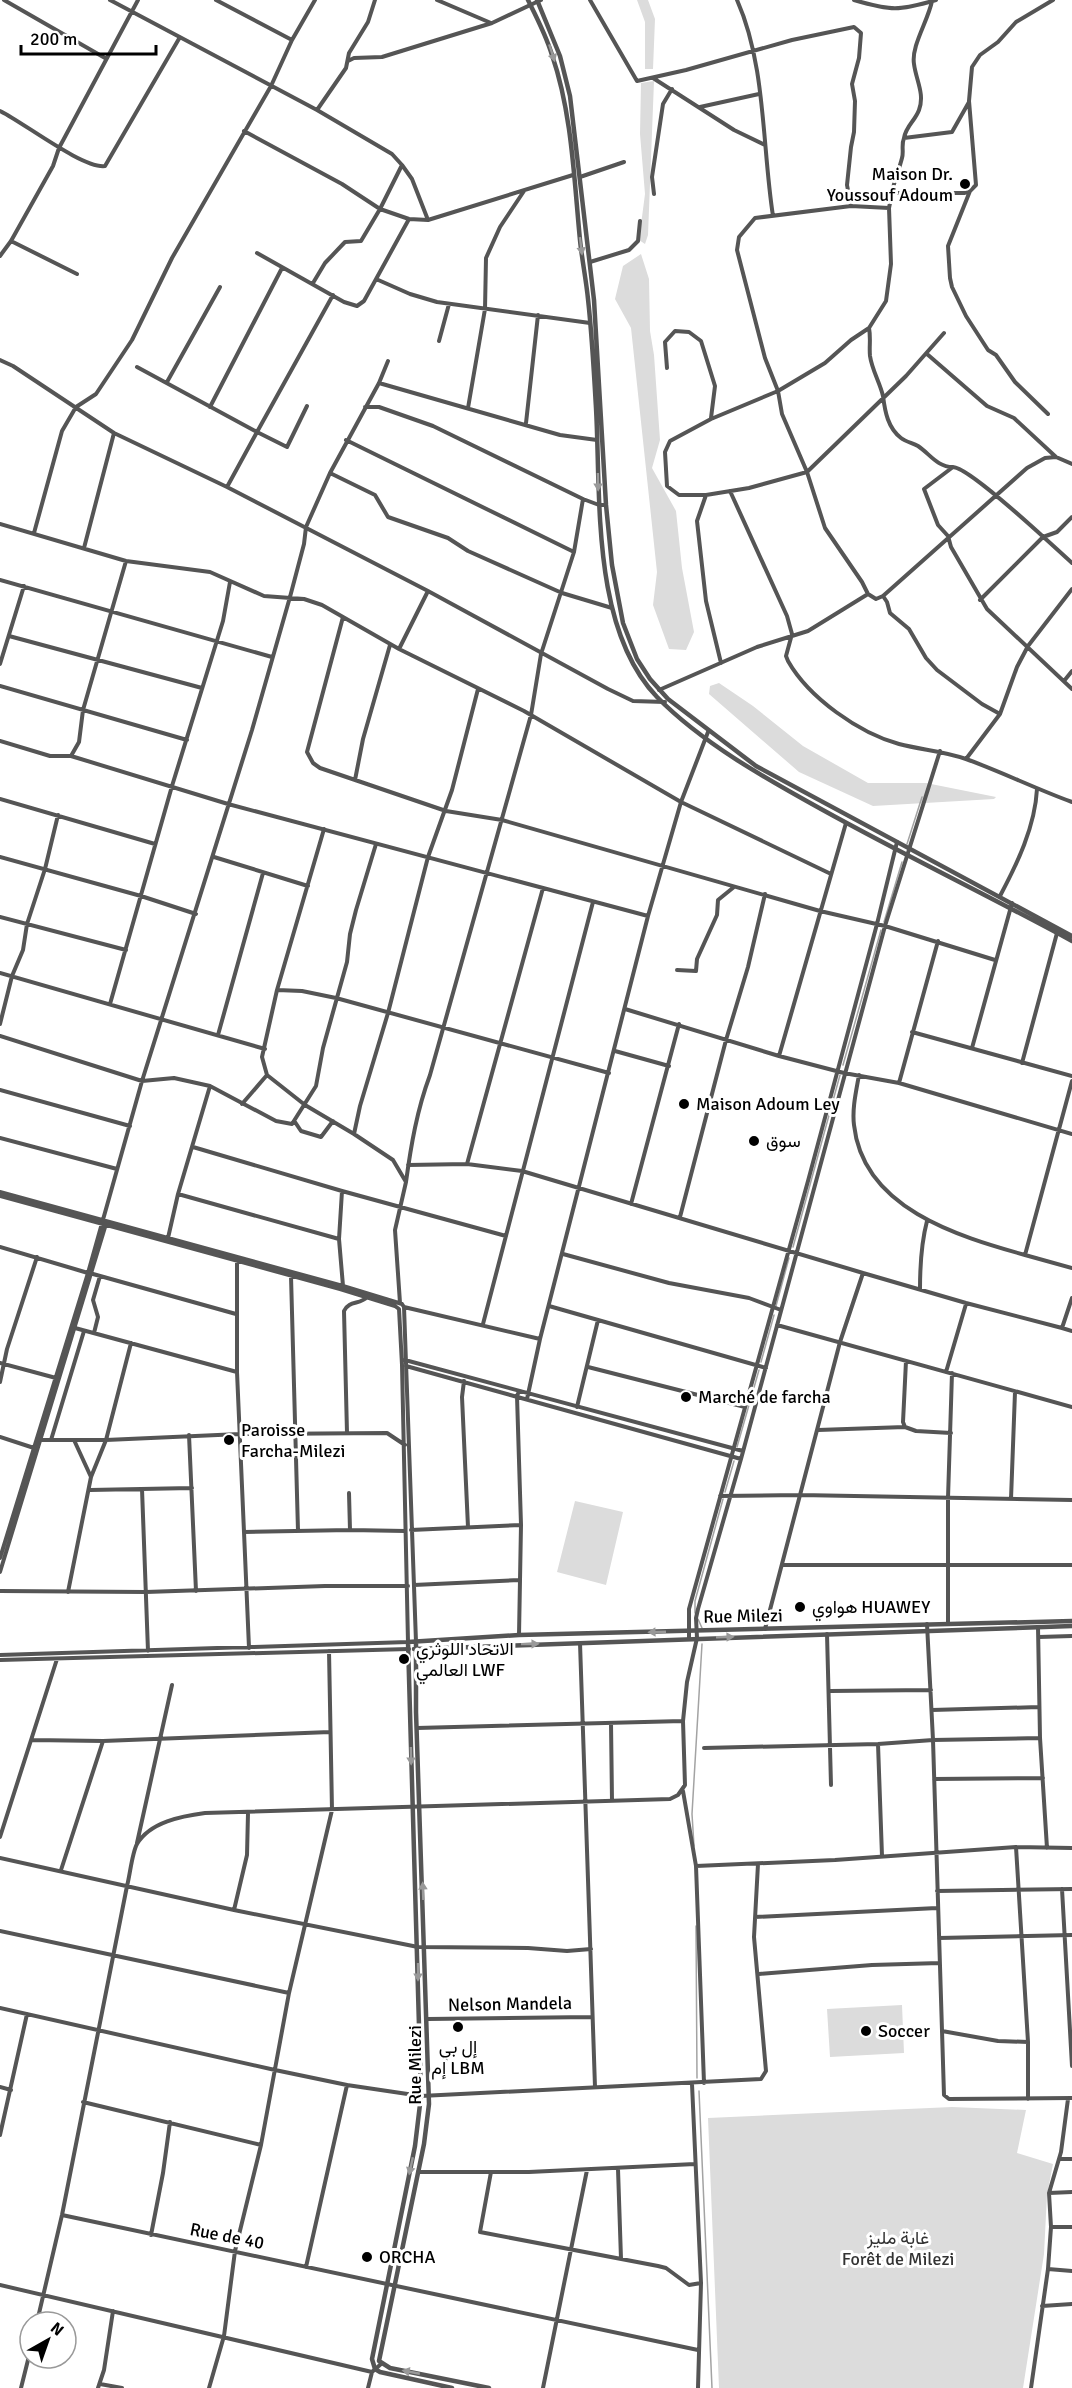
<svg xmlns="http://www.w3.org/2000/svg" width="1072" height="2388" viewBox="0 0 1072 2388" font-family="Signika,Vazirmatn,sans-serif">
<rect width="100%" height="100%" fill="#fff"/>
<path fill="#dcdcdc" d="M637 0H648L655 19 653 69H645V22Z
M654 81 648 235 645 244 639 240 645 194 640 134 641 83Z
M641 254 649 279 650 331 654 355 660 440 652 468 676 511 682 568 694 632 686 650 669 649 653 605 657 572 631 328 615 299 623 266Z
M719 683 753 706 803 746 868 783H926L996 797 994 799 873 806 799 772 709 694 710 686Z
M575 1501 623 1512 606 1585 557 1572Z
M902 2005 904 2053 830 2057 827 2009Z
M952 2107 1026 2110 1017 2153 1053 2164 1047 2195 1044 2254 1023 2388H719L708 2118Z"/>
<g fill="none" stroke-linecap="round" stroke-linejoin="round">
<path stroke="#a3a3a3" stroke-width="1.5" d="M907 844 922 797
M884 922 902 862
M843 1065 881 930
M793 1247 840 1075
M776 1306 789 1258
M761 1362 774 1315
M737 1447 759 1370
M725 1492 734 1461
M695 1613V1601L723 1499
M698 1619 702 1628
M694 1846 692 1814 702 1644
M696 1926 697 2078
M699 2091 712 2388"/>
<path stroke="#555" stroke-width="4" d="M4 0 105 58
M110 0 317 110 392 154 402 165 380 209 409 219 428 220 573 175
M216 0 292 40
M437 0 491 23
M590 0 637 81 686 70 792 40 854 27 861 33 859 58 852 84 855 101 854 132 851 147 847 185 851 206 889 208
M737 0C766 65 762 146 773 216
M854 0C892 11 898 11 936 0
M348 61 354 58 382 57 492 23 541 0
M653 78 734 130 765 145
M969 102 952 132 904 138C901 145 904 152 902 158 899 170 894 181 892 193H964L970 191
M700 107 759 94
M317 110 346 68 349 53 368 22 375 0
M0 111C23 122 83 169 105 166L180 37
M244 131 342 184 380 209 361 241 345 242 325 263 313 283
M904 138C906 126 915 121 919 110 925 94 916 80 914 64 911 46 928 21 932 1
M402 165 412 179 428 220
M580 177 624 162
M892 193 889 208 891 264 886 301 869 328 851 340 825 363 778 391 711 419 670 441 665 452 667 486 679 495H706L749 488 807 472 906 376 944 333
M654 194 652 177 663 104 672 89
M851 206 755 218 739 237 737 250 765 358 778 391 782 414 807 472 825 528 862 582 868 594
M11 241 77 274
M257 253 344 302 357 306 364 301 409 219
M0 256 11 241 53 166 59 148 138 0
M590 262 629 250 638 241 640 221
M376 279 410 294 437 302 590 323
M869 328C871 338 869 347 870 356 872 370 880 383 883 396 885 412 888 428 901 438 906 442 913 443 918 446 930 454 937 467 953 467L924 489 938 525 948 536 951 547 987 609 1072 689
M439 341 449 304
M927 354 987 406 1014 418 1056 457 1072 464
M0 360 13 366 114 433 227 487 428 591 608 689 633 701 665 702
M137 367 257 432 227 487
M667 368 665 342 675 331 689 332 701 341 715 386 711 418
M167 382 220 287
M379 383 560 435 597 440
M307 406 287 447 257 432 333 295
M210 407 282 268
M365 407H379L433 426 583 499 599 505H606
M468 408 485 309 486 258 500 227 524 191
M1048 414 1015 382 996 355 988 350 966 316 952 287 950 278 948 246 970 191 976 185 969 101 972 67 980 55 998 42 1016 22 1053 0
M526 423 538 315
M346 440 574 552
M953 467C971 468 1054 547 1072 563
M330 473 375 495 388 517 448 538 468 551 562 593 612 608
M730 491 787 616 792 634 786 656 788 661C809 698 859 733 899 744 922 750 944 751 966 759 1002 772 1036 789 1072 802
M706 495 697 521 706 601 721 663
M0 524 126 561 210 572 264 596 304 599 322 605 399 649 524 711 681 802 831 874
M34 533 62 431 76 407 96 394 132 340 172 258 271 86 292 40 315 0
M84 548 114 433
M0 580 272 657
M883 596 887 602 890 613 909 629 926 658 937 670 982 704 1000 714
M980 600 1043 537 1057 532 1072 517
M343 617 307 752 313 763 320 768 446 811 502 820 820 911 885 926 995 960
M9 636 202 688
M399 649 428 591
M0 664 24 586
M1064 681 1072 671
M0 686 187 740
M659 690 757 647 808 631 868 594 876 599 883 596 1027 468 1045 458 1056 457
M0 741 50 756H71L228 804 648 916
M71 756 79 742 83 710 126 561
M966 759 1000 714 1017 667 1028 646 1072 589
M355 780 363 739 390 645
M0 799 155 844
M0 857 141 896 196 914
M214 857 308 886
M1000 896C1017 864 1035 827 1037 789
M0 917 126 950
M677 970 696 971 697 959 717 915 718 900 734 887
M0 973 265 1049
M277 990 302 991 336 998 609 1073
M110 1004 172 786 223 621 230 582
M625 1009 779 1056 846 823
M0 1024 12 976 23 950 27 924 45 869 58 815
M912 1032 1072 1076
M218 1035 263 873
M0 1036 142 1081 174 1078 210 1086 276 1121 292 1124 316 1086 323 1048 347 962 350 934 356 910 376 844
M972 1048 1012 903
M615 1051 669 1066
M779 1056 844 1073 899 1083 1072 1134
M1022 1063 1057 933
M267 1075 305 1105 354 1134
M859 1075C856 1092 852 1109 854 1125 863 1208 957 1236 1025 1255
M1072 1081 1025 1255 1072 1268
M899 1083 938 941
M0 1090 130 1126
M242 1104 267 1075 262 1057 277 990 324 829
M295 1122 301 1131 321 1137 333 1121
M0 1138 117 1169
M193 1147 342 1191 506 1236
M467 1164 543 888
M408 1165 467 1164 522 1171 863 1273
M406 1182C411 1145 417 1110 430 1075L531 715 541 654 574 552 583 499
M342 1191 339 1239 343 1286
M0 1192 343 1286 402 1304 404 1307 416 1642
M178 1194 339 1239
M0 1196 340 1289 395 1306 399 1309 402 1365 408 1642 0 1655
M631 1204 679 1024
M680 1217 726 1040 748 967 765 894
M168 1238 178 1194 210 1086
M0 1247 88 1273
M563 1254 669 1283 749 1298 781 1310
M237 1261V1372L244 1532 350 1530 405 1531
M93 1274 236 1314
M291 1276 298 1531
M920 1289C920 1265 921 1244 927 1221
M1072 1298 1062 1328 1072 1331
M400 1303 395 1230 406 1182 393 1160 354 1134 360 1106 388 1013 428 857 452 790 478 689
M549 1306 766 1368
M404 1307 540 1339
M483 1324 593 902
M777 1325 1072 1407
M75 1328 237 1372
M94 1333 98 1317 93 1300 100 1276
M405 1360 743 1451
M0 1363 56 1378
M406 1366 741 1459
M588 1367 745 1407
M946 1372 966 1304
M464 1381 462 1397 468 1527
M0 1382 7 1349 37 1257
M519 1391 517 1396 521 1525 519 1635
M527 1399 540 1339 648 916 681 802 708 732
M577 1407 598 1320
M905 1427 903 1422 906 1361
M818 1430 905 1427 916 1431 951 1433
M347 1433 344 1311C349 1300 360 1305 367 1297
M189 1435 196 1591
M0 1437 34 1448
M42 1440H106L240 1434 387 1433 405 1445
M51 1440 84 1331
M74 1440 91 1477
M142 1489 148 1651
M90 1490 192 1488
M349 1493 350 1530
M720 1496 800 1495 1072 1500
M1011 1499 1015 1392
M411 1530 521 1525
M244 1532 249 1648
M0 1558 88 1273 142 1081 252 730 290 597 304 544 306 527 330 473 379 383 388 361
M782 1565H1072
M0 1572 106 1224
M414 1585 519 1580
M0 1591 146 1592 325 1586H408
M68 1592 91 1477 106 1440 131 1343
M927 1624 933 1740 944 2095 949 2099 1072 2098
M948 1624V1498L952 1373
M1038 1627 1040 1738 1047 1848
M765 1629 840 1342 863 1273 966 1303 1062 1328
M827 1634 831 1785
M1039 1637 1072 1636
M689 1639V1609L808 1181 877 924 897 842
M580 1643 595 2087
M0 1660 409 1649
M830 1691 931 1690
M932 1710 1039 1707
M611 1723 612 1801
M417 1728 683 1721
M32 1740 103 1741 330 1732
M878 1744 882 1856
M704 1748 878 1744 933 1740 1040 1738
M934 1779 1043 1778
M683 1791 696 1866 704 2083
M0 1837 57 1659
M137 1843 172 1685
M1016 1847 1028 2042V2099
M0 1858 234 1910 418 1947 528 1948 567 1951 591 1949
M696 1866 835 1860 1016 1847 1072 1848
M61 1870 103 1741
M1062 1889 1072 2066
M937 1891 1072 1889
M234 1910 247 1855 248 1813
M755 1917 937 1908
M0 1931 289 1993
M939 1938 1072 1935
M759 1974 872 1965 940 1963
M0 2008 275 2070 347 2085 421 2096 761 2079 766 2071 754 1937 758 1864
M428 2019 591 2017
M942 2031 998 2041 1028 2042
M692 2084 701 2283 698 2388
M0 2087 11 2090
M83 2102 261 2145
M0 2135 27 2014
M1059 2159H1072
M618 2169 621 2259
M418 2172H529L695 2164
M491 2172 480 2232 658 2266 666 2268 689 2285 701 2283
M1049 2193 1072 2192
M62 2215 698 2350
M1051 2227H1072
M151 2235 163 2173 170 2122
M306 2267 347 2085
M1048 2269 1072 2271
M0 2285 372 2372
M1042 2306 1072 2304
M37 2322 62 2215 127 1886C130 1875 132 1853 137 1844 150 1822 182 1816 205 1813L670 1799 678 1795 685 1785 683 1721 687 1682 697 1638 696 1618 698 1609 741 1459 885 926 940 751
M100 2384 122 2388
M21 2388 30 2352
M98 2388 104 2370 113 2311
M209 2388 224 2336 235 2251 261 2145 289 1993 332 1810 329 1651
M368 2388 372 2372 381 2364
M543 2388 587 2170
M1031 2388 1048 2269 1051 2227 1049 2193 1061 2152 1068 2099"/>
<path stroke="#555" stroke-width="4.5" d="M528 0C537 18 546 35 552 55 572 113 574 179 580 240 582 260 586 279 588 299 592 335 594 372 596 408 601 497 591 628 657 697 702 743 765 778 821 809 904 855 989 896 1072 941
M537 0 560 56 570 96 594 300 606 505 612 565 623 623 637 659 650 679 668 699 756 766 1072 936
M416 1642V1712L429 2104 424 2144 379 2361 390 2368 489 2388
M414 1649 1072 1626
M452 2388 380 2372 375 2369 372 2359 415 2146 421 2096 408 1642 519 1635 1072 1621"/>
</g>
<defs><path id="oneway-solid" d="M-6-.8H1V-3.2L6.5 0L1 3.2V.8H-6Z" transform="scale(1.5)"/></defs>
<g fill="#999">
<use href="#oneway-solid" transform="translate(552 53) rotate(72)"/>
<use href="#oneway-solid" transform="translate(581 246) rotate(83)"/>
<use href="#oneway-solid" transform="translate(598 482) rotate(89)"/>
<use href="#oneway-solid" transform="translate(657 1632) rotate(178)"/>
<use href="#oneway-solid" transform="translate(725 1637) rotate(-2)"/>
<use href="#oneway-solid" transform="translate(530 1644) rotate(-1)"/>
<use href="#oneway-solid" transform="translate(411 1756) rotate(89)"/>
<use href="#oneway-solid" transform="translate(423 1891) rotate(-92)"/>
<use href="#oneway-solid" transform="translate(418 1972) rotate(90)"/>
<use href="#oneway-solid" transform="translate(411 2166) rotate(102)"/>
<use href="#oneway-solid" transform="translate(411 2372) rotate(-169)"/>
</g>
<g fill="#000" stroke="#fff" stroke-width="2">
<circle cx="965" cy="184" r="6"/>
<circle cx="684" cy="1104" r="6"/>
<circle cx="754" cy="1141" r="6"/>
<circle cx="686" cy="1397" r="6"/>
<circle cx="229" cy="1440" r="6"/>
<circle cx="800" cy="1607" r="6"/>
<circle cx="404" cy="1659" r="6"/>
<circle cx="458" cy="2027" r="6"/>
<circle cx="866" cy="2031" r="6"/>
<circle cx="367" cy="2257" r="6"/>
</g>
<g text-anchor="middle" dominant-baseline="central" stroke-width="6" stroke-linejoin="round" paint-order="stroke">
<g font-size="18" fill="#000" stroke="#fff" text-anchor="start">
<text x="953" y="174" text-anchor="end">Maison Dr.<tspan x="953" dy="21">Youssouf Adoum</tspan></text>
<text x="696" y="1104">Maison Adoum Ley</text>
<text x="766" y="1141">سوق</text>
<text x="698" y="1397">Marché de farcha</text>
<text x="241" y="1430">Paroisse<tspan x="241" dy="21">Farcha-Milezi</tspan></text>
<text x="812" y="1607">هواوي HUAWEY</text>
<text x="416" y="1649">الاتحاد اللوثري<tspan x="416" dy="21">العالمي LWF</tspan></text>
<text x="878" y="2031">Soccer</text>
<text x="458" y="2047" text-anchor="middle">إل بي<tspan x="458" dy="21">إم LBM</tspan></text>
<text x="379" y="2257">ORCHA</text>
</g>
<g font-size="18" fill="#000" stroke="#fff">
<text transform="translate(743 1616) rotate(-1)">Rue Milezi</text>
<text transform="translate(510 2004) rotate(-1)">Nelson Mandela</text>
<text transform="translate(415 2065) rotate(-90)">Rue Milezi</text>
<text transform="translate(227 2236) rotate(11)">Rue de 40</text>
</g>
<g font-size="18" fill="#333" stroke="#fff">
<text x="898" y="2238">غابة مليز<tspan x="898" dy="21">Forêt de Milezi</tspan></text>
</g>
</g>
<g transform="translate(48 2340) rotate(40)"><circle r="28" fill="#ffffff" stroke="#999999" stroke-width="1.5"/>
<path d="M0-4.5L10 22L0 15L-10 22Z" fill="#000000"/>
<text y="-9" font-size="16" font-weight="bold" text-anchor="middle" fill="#000000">N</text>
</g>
<path d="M21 45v9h135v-9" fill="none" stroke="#000000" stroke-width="3"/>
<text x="30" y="45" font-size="18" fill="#000000" stroke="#ffffff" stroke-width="4.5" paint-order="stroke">200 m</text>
</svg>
